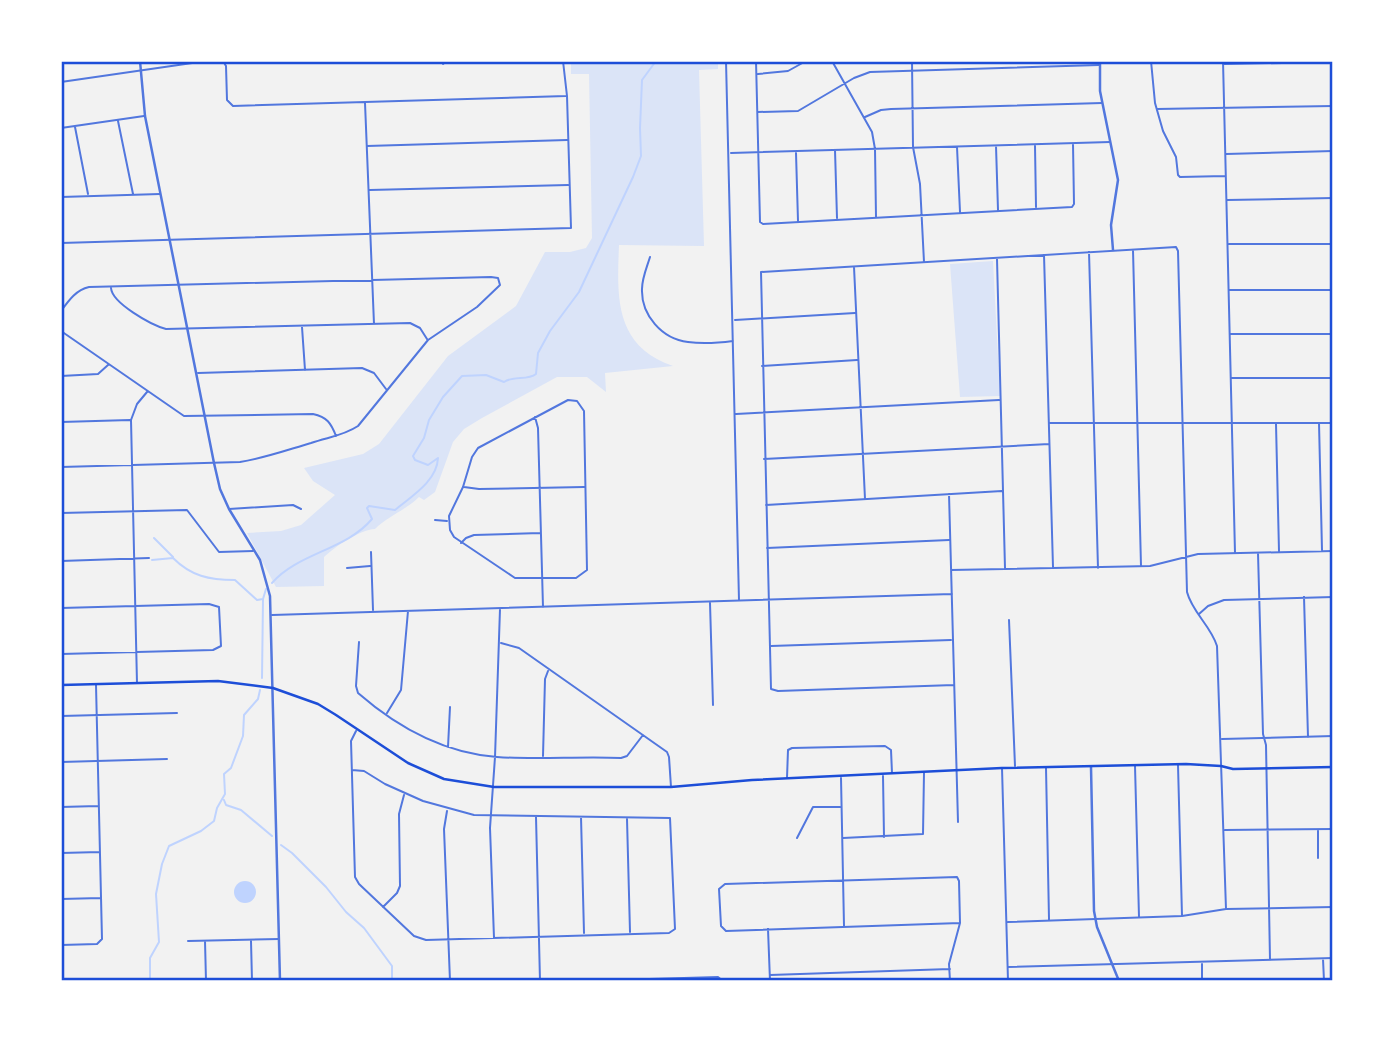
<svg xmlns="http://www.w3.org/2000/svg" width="1394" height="1042" viewBox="0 0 1394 1042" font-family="Commissioner,sans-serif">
<rect width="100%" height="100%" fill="#f2f2f2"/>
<path fill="#dbe4f7" d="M571 61H718V69L699 70 704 246 619 245C617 297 614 346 673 366L605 373 606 392 587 377H557L482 418 464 429 453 442 435 492 424 500 419 497C406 510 388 516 375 529 359 530 336 546 324 557V586L276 587 247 533 281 531 301 525 335 495 313 481 304 468 363 454 379 444 448 356 516 306 545 252H570L586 248 592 238 589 74H571Z
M993 261 1000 396 960 397 950 264Z"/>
<path fill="#bfd3fe" d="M234 892a11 11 0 1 1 22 0a11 11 0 1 1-22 0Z"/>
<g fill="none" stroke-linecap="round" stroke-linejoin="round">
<path stroke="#bfd3fe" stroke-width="2" d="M154 538 173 557
M152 560 173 558C191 576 209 580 235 580L257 600 263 599 266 589
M272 583C298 553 346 550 372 519L367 508 369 506 395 510C412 496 437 481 438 458L428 465 415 460 413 456 424 438 429 420 443 397 462 376 486 375 504 382C514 375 527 381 536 374L538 353 550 331 579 292 633 177 641 156 640 128 642 80 656 61
M262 678 263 599
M224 800 226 805 241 810 272 836
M281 845 292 853 326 887 346 912 364 928 392 966V981
M150 981V958L159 942 156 894 162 864 169 846 201 831 214 821 217 808 225 794 224 774 231 768 243 736 244 715 258 699 260 690"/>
<path stroke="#5277de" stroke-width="2" d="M223 61 226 66 227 100 233 106 566 96
M726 61 739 600
M756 61 760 222 763 224 1072 207 1074 204 1073 144
M832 61 872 132 875 149 876 217
M912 61 913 147 920 184 924 262
M1151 61 1155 103 1163 131 1176 157 1178 175 1180 177 1225 176
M1223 61 1235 553
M1152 63H1170
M443 64 447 61
M1224 64 1333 62
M758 74 788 71 806 61
M61 82 206 61
M365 103 374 324
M1157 109 1333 106
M758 112 798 111 854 78 870 72 1099 65
M865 117 881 110 891 109 1102 103
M118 121 133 194
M75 127 88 194
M61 128 144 116
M367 146 567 140
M996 146 998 210
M1035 146 1036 207
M957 147 960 212
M835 150 837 218
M731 153 1110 142
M796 153 798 221
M1226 154 1333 151
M370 190 568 185
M61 197 160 194
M1227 200 1333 198
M61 243 571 228 567 96 563 61
M1229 244H1333
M1133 250 1141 566
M1089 252 1098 568
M1044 255 1053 567
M650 257C647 267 642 278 642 289 641 315 662 339 688 342 702 344 718 343 733 341
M997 259 1005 568
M854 267 865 499
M111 288C112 303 151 325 166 329L410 323 420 328 427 339
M1229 290H1333
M61 311C69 300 76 290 89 287L491 277 498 278 500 285 477 307 428 340 358 426C343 436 328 437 311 443 287 450 265 458 240 462L61 467
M735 320 855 313
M302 327 305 370
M61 331 184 416 313 414C327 417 331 423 336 436
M1230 334H1333
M762 366 857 360
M198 373 362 368 374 373 386 389
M61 376 98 374 108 365
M1231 378H1333
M568 400 577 401 584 411 587 570 576 578H515L454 537 450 530 449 516 463 487 472 457 478 448Z
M736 414 999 400
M535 417 538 428 543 607
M61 422 130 420
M1050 423H1333
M1319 423 1322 550
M1276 424 1279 551
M764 459 1049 444
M464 487 479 489 584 487
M949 494 958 822
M766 505 1002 491
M229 509 293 505 301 509
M61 513 187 510 219 552 253 551
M435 520 447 521
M461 543 466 538 474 535 540 533
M767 548 949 540
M371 552 373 610
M1258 553 1263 734 1266 745 1270 959
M61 561 149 558
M347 568 370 566
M951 570 1150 566 1198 554 1333 551
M1304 597 1308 737
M710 603 713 705
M61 608 209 604 219 607 221 646 213 650 61 654
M1199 614 1208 606 1224 600 1333 597
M272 615 952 594
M1009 620 1015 766
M359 642 356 686 358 693C397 727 444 753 497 757 538 760 580 756 621 758L627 756 643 735
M501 643 519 648 667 752 669 757 671 787
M771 646 951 640
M137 683 131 420 137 404 147 392
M954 685 778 691 771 689 761 272 1176 247 1178 251 1187 592C1192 612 1211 626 1217 646L1226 909
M387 713 401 690 408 611
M61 716 177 713
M1222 739 1333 736
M448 747 450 707
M543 756 545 679 548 671
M61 762 167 759
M1178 765 1182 916
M1135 766 1139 917
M1002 768 1008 981
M1046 768 1049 919
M352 770 364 771 385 784 423 801 474 815 670 818 675 929 669 933 426 940 414 936 359 884 355 877 351 741 356 731
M883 776 884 837
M787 778 788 750 792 748 885 746 891 750 892 773
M841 778 844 926
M61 807 98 806
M447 811 444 829 450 981
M536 817 540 981
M581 817 584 933
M627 819 630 932
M1225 830 1333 829
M1318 830V858
M797 838 813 807H840
M843 838 923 834 924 773
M61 853 100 852
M61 899 101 898
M383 907 397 893 400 886 399 814 404 795
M1008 922 1182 916 1226 909 1333 907
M768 929 770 981
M494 938 490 828 495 757 500 609
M188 941 279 939
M205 941 206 981
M251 941 252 981
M61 945 97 944 102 939 96 685
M1323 959 1324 981
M1202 964V981
M1008 967 1333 958
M770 975 950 969
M581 981 718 977 723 981
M950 981 949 964 960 923 959 881 957 877 725 884 719 889 721 926 726 931 960 923"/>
<path stroke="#5277de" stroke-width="2.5" d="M140 61 145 116 214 463 220 489 229 509 260 560 270 596 280 981
M1100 61V91L1118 180 1111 225 1113 250
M1091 767 1094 911 1097 927 1119 981"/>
<path stroke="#1d4ed8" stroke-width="2.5" d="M61 685 218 681 273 688 318 704 336 715 408 763 444 779 494 787H671L752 780 1002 768 1186 764 1221 766 1233 769 1333 767"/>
</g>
<rect width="1394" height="1042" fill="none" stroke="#ffffff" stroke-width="126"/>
<rect x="63" y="63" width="1268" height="916" fill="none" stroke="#1d4ed8" stroke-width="2.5"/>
</svg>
